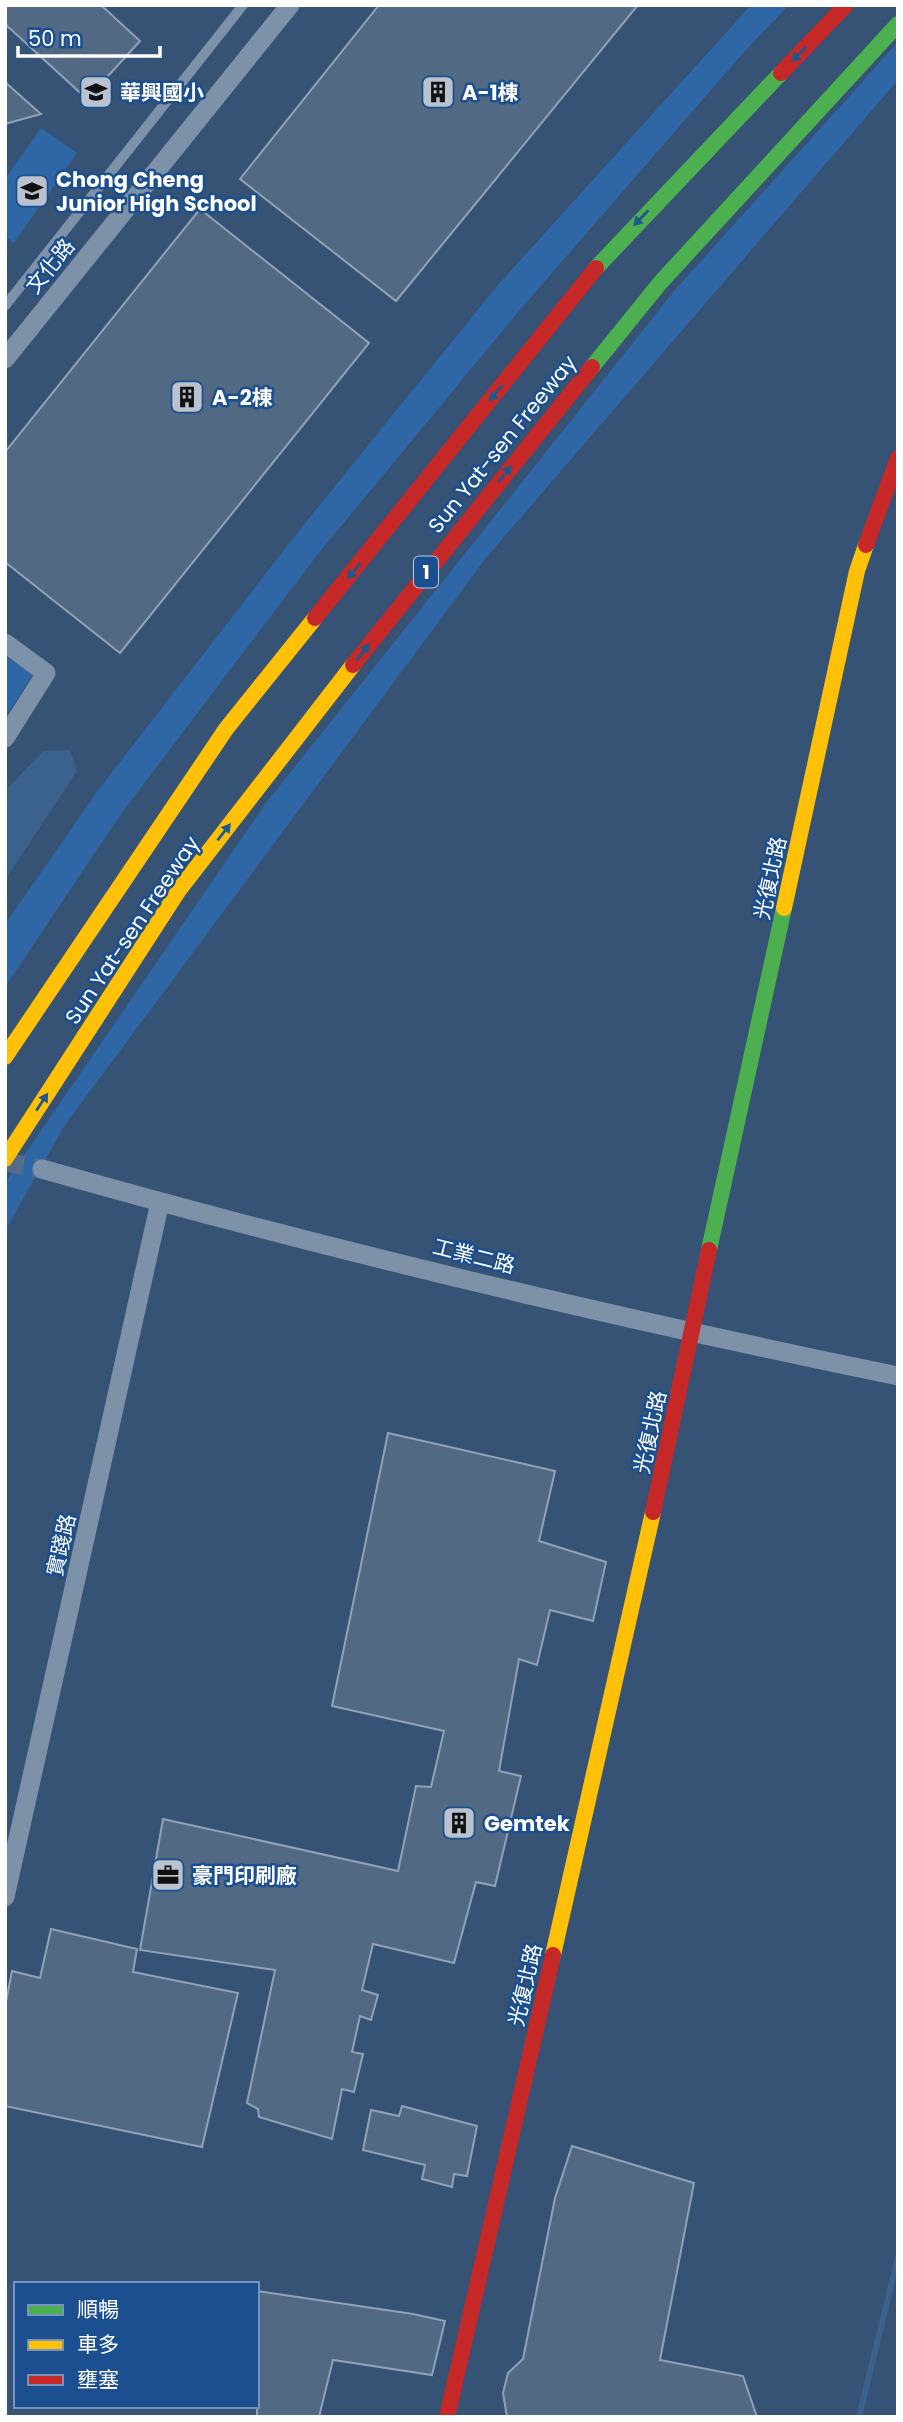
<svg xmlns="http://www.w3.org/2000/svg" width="903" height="2422" viewBox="0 0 903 2422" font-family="Poppins,'Noto Sans TC',sans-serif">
<rect width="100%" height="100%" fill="#365274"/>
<path fill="#2f66a5" d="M751 5H789L744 52 520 310 318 554 121 814 5 987V924L99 789 298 532 497 286Z
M898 42V80L486 558 65 1125 5 1231V1183L266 803 675 290Z
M41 128 77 153 14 243 5 236V179Z
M5 656 33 674 5 718Z"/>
<path fill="#3b618d" d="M70 750 77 771 5 880V791L43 751Z"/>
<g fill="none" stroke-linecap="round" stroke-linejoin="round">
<path stroke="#3b618d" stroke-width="6" d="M859 2417 898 2257"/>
</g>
<path fill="#526984" stroke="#92a2b6" stroke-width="2" d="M5 5H101L140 41 87 99 5 24Z
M379 5H638L396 301 240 179Z
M5 82 41 114 5 124Z
M200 209 369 343 120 653 5 562V452Z
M388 1433 555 1471 539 1541 606 1562 593 1621 550 1610 537 1665 519 1659 499 1771 521 1776 495 1886 476 1882 454 1963 373 1944 362 1990 378 1995 371 2020 360 2016 352 2052 363 2054 354 2092 342 2089 332 2139 259 2117 258 2109 247 2103 275 1970 140 1950 163 1819 398 1871 416 1786 431 1787 444 1731 332 1706Z
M51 1929 137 1949 133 1972 238 1993 202 2147 5 2106V2007L12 1971 40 1978Z
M402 2106 477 2126 467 2176 454 2174 452 2187 422 2179 425 2165 363 2150 371 2110 399 2116Z
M572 2146 694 2183 660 2360 743 2376 757 2417H507L503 2393 508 2373 523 2359 555 2198Z
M257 2291 413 2314 445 2321 432 2375 333 2360 319 2417H257Z"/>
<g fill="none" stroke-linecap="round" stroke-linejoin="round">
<path stroke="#546c89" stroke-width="19" stroke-dasharray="19 10" stroke-linecap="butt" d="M5 1162 42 1169"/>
<path stroke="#7d92a8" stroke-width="10" d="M5 306 243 5"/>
<path stroke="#7d92a8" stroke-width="19" d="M5 359 290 5
M5 643 46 673 5 738
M42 1169C324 1249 611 1317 898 1376
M5 1897 160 1202"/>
<path stroke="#4caf50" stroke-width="16" d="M596 268 781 73
M592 367 660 283 898 24
M709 1250 784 908"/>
<path stroke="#ffc107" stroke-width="16" d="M784 908 857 571 866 545
M5 1057 226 729 315 618
M5 1159 179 890 353 665
M553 1955 653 1512"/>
<path stroke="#c62828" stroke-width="16" d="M781 73 846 5
M866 545 898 458
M315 618 596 268
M353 665 592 367
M653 1512 709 1250
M447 2417 553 1955"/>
</g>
<defs><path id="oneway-solid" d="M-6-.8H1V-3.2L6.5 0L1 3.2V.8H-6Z" transform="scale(1.75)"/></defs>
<g fill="#205989">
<use href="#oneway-solid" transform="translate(799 54) rotate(134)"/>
<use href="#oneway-solid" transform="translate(641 218) rotate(134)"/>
<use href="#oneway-solid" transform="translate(496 393) rotate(129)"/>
<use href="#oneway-solid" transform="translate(505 474) rotate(-51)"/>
<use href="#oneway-solid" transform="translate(354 571) rotate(129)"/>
<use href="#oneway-solid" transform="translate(363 652) rotate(-52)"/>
<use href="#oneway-solid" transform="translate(224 832) rotate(-52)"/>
<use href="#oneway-solid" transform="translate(42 1102) rotate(-57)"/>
</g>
<defs>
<symbol id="school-square" viewBox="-11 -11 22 22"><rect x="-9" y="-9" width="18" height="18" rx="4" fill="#b9c2ce" stroke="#1b4f8f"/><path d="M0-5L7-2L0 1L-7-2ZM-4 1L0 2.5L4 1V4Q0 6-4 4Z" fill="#111"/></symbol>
<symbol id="building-square" viewBox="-11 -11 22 22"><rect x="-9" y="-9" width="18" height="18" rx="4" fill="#b9c2ce" stroke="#1b4f8f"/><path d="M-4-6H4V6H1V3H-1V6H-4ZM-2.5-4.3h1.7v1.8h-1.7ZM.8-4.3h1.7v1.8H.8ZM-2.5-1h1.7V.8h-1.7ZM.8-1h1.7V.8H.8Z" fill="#111"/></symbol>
<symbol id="office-square" viewBox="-11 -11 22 22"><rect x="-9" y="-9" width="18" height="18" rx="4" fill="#b9c2ce" stroke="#1b4f8f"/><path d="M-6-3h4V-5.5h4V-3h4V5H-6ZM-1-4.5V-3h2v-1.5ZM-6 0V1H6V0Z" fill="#111"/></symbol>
</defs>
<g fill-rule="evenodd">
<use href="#school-square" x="77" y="73" width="38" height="38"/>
<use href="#building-square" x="419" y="73" width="38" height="38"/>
<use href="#school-square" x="13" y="172" width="38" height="38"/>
<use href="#building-square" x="168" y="378" width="38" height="38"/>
<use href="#building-square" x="440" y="1804" width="38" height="38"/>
<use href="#office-square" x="149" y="1856" width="38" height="38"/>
</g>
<g text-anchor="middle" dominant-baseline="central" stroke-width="5" stroke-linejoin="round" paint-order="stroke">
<rect fill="#1b4f8f" stroke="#bbcadd" stroke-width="2" x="414" y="556.5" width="24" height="31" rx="5"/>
<g font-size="19" font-weight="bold" fill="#fff">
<text x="426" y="572">1</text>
</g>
<g font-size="21" font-weight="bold" fill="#fff" stroke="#1b4f8f" text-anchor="start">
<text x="120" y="92">華興國小</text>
<text x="462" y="92">A-1棟</text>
<text x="56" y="179">Chong Cheng<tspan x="56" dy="24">Junior High School</tspan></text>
<text x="212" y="397">A-2棟</text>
<text x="484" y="1823">Gemtek</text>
<text x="192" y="1875">豪門印刷廠</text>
</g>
<g font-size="21" fill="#fff" stroke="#1b4f8f">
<text transform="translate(50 266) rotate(-51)">文化路</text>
<text transform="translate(502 444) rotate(-51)">Sun Yat-sen Freeway</text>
<text transform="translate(770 878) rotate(-78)">光復北路</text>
<text transform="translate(132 930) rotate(-56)">Sun Yat-sen Freeway</text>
<text transform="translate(474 1256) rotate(14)">工業二路</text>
<text transform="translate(650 1432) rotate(-78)">光復北路</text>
<text transform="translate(61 1545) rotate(-77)">實踐路</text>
<text transform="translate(525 1985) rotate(-77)">光復北路</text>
</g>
</g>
<rect width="903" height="2422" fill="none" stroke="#ffffff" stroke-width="14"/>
<rect x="14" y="2282" width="245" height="126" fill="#1b4f8f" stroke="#7695bc" stroke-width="2"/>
<rect x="28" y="2305" width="35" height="10" fill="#4caf50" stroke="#7695bc" stroke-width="2"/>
<text x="77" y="2317" font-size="21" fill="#ffffff">順暢</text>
<rect x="28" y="2340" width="35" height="10" fill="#ffc107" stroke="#7695bc" stroke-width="2"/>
<text x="77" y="2352" font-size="21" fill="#ffffff">車多</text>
<rect x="28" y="2375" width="35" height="10" fill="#c62828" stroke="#7695bc" stroke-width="2"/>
<text x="77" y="2387" font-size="21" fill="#ffffff">壅塞</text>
<path d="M18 46v10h142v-10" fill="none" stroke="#ffffff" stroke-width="3.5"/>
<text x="28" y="46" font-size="21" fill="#ffffff" stroke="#1b4f8f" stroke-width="5" paint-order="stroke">50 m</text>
</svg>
